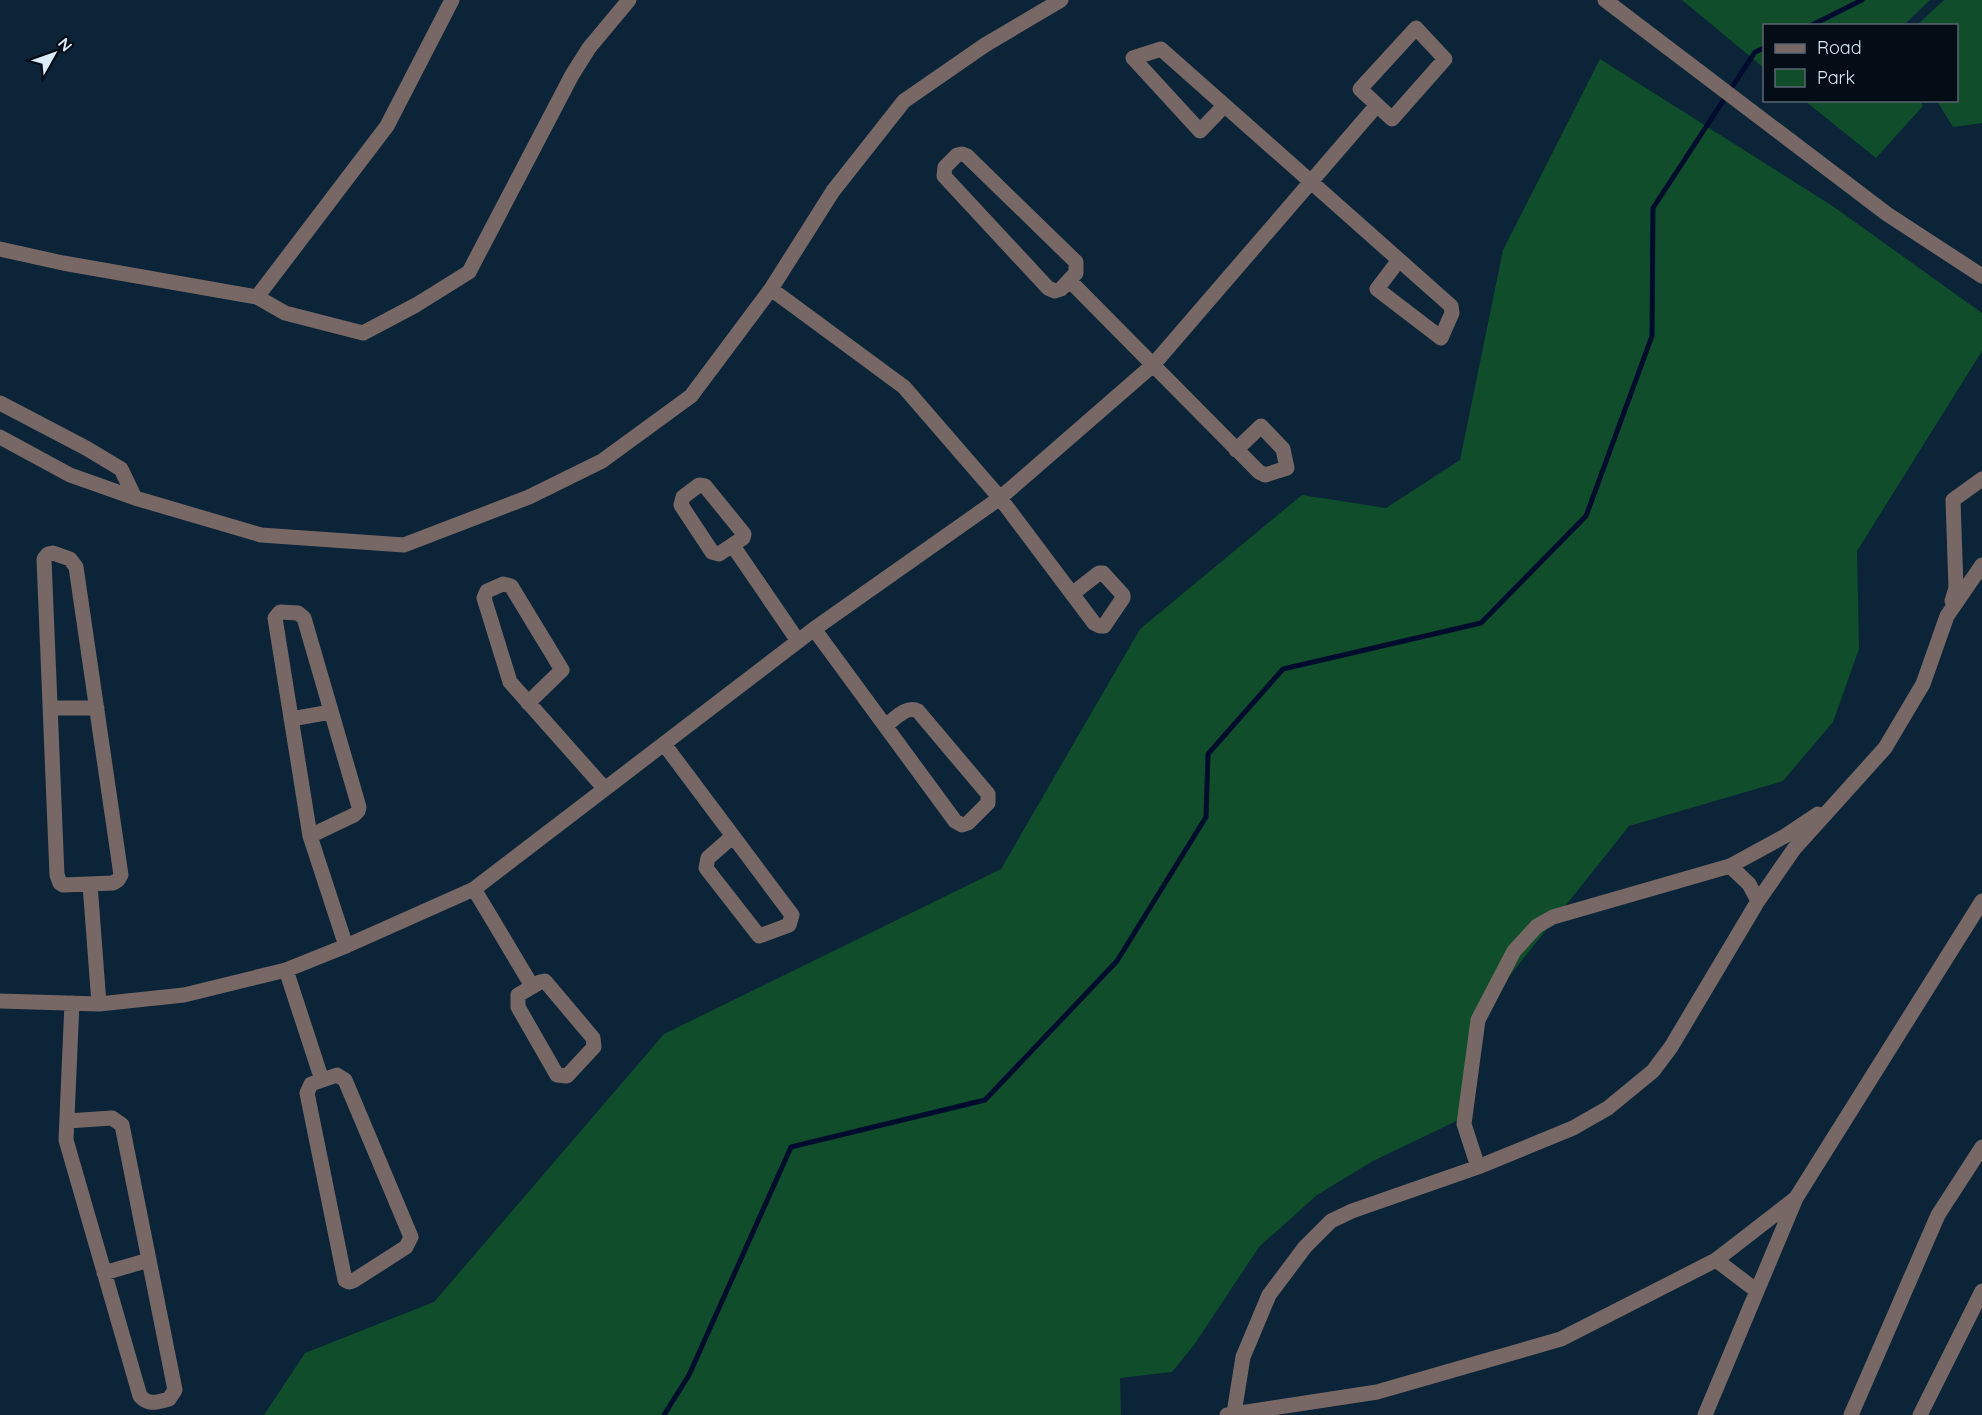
<svg xmlns="http://www.w3.org/2000/svg" width="1982" height="1415" viewBox="0 0 1982 1415" font-family="Quicksand,sans-serif">
<rect width="100%" height="100%" fill="#0b2437"/>
<path fill="#0f4d2b" d="M1682 0H1930L1904 25 1764 26V68Z
M1944 0H1982V123L1953 127 1937 101 1956 100V26L1917 25Z
M1600 59 1834 207 1982 313V351L1857 551 1859 649 1833 722 1783 781 1629 826 1476 1018 1469 1115 1373 1161 1317 1195 1259 1247 1194 1345 1172 1372 1120 1378 1121 1415H264L305 1353 434 1302 664 1034 1001 869 1140 629 1302 495 1386 508 1460 460 1503 250Z
M1805 101H1920L1923 106 1876 158Z"/>
<g fill="none" stroke-linecap="round" stroke-linejoin="round">
<path stroke="#000c2d" stroke-width="5" d="M1810 26 1862 0
M664 1415 689 1375 791 1147 985 1100 1117 961 1206 817 1208 754 1283 669 1481 623 1586 516 1652 336 1653 208 1755 52 1764 48"/>
<path stroke="#786865" stroke-width="15" d="M1605 0 1887 214 1982 276
M1416 28 1445 59 1392 119 1360 89Z
M1224 106 1200 131 1133 58 1161 49 1451 306 1452 313 1441 338 1377 289 1399 260
M962 154 967 156 1076 262V273L1061 289 1055 291 1048 288 944 176 945 167 957 155Z
M0 249 63 263 257 297 285 313 363 333 416 305 469 272 572 75 589 48 629 0
M1069 280 1259 472 1265 475 1287 468 1283 449 1261 426 1236 450
M771 289 904 387 1000 498 1094 623 1100 626H1104L1123 598V595L1103 573H1099L1072 594
M257 297 387 126 452 0
M0 403 86 448 121 469 135 498
M0 437 70 475 135 498 261 535 404 545 529 497 602 461 691 396 771 289 833 191 904 101 985 45 1061 0
M699 485 705 486 744 534 743 538 719 554 712 552 681 505 683 497Z
M733 546 798 641
M53 553 70 559 76 567 121 875 118 880 113 883 63 885 60 883 57 875 44 559 48 554Z
M1952 601 1956 588 1953 500 1982 479
M814 629 955 821 962 825 968 823 988 803V794L918 711C906 705 895 719 885 726
M528 703 562 670 511 586 503 584 487 591 484 598 510 682 605 789
M50 708H97
M291 719 331 712
M664 744 792 915 789 925 759 936 706 868 708 858 733 836
M310 836 354 815 358 811 359 807 304 618 298 613 280 612 275 618 310 836 346 946
M1730 866 1749 884 1758 901
M90 884 99 1004
M474 889 532 986
M286 970 322 1080
M545 981 593 1038 594 1047 567 1076 557 1075 518 1007V995L540 982Z
M0 1001 99 1004 184 995 286 970 346 946 474 889 814 629 1000 498 1153 365 1377 105
M337 1075 345 1080 411 1237 406 1247 353 1281 349 1282 345 1280 307 1093 311 1084Z
M67 1121 112 1118 122 1125 175 1390 169 1399C157 1402 149 1406 140 1396L66 1140 72 1003
M1478 1167 1464 1124 1478 1020 1514 951 1537 926 1553 917 1730 866 1785 836 1818 814
M1716 1260 1757 1291
M104 1273 149 1260
M1234 1413 1243 1357 1269 1295 1305 1247 1331 1221 1352 1211 1478 1167 1573 1128 1608 1108 1653 1071 1671 1047 1758 901 1794 849 1885 748 1923 684 1947 616 1982 565
M1227 1415 1377 1392 1561 1339 1716 1260 1796 1198
M1705 1415 1796 1198 1982 901
M1851 1415 1938 1215 1982 1147
M1920 1415 1982 1291"/>
</g>
<rect x="1763" y="24" width="195" height="78" fill="#040d15" stroke="#5a6670" stroke-width="1.5"/>
<rect x="1775" y="44" width="30" height="9" fill="#786865" stroke="#5a6670" stroke-width="1.5"/>
<text x="1817" y="54" font-size="18" fill="#dcebf8">Road</text>
<rect x="1775" y="69" width="30" height="18" fill="#0f4d2b" stroke="#5a6670" stroke-width="1.5"/>
<text x="1817" y="84" font-size="18" fill="#dcebf8">Park</text>
<g transform="translate(54 54) rotate(50)" stroke="#040d15" stroke-width="4.5" paint-order="stroke">
<path d="M0-4.5L10 22L0 15L-10 22Z" fill="#dcebf8"/>
<text y="-9" font-size="16" font-weight="bold" text-anchor="middle" fill="#dcebf8">N</text>
</g>
</svg>
